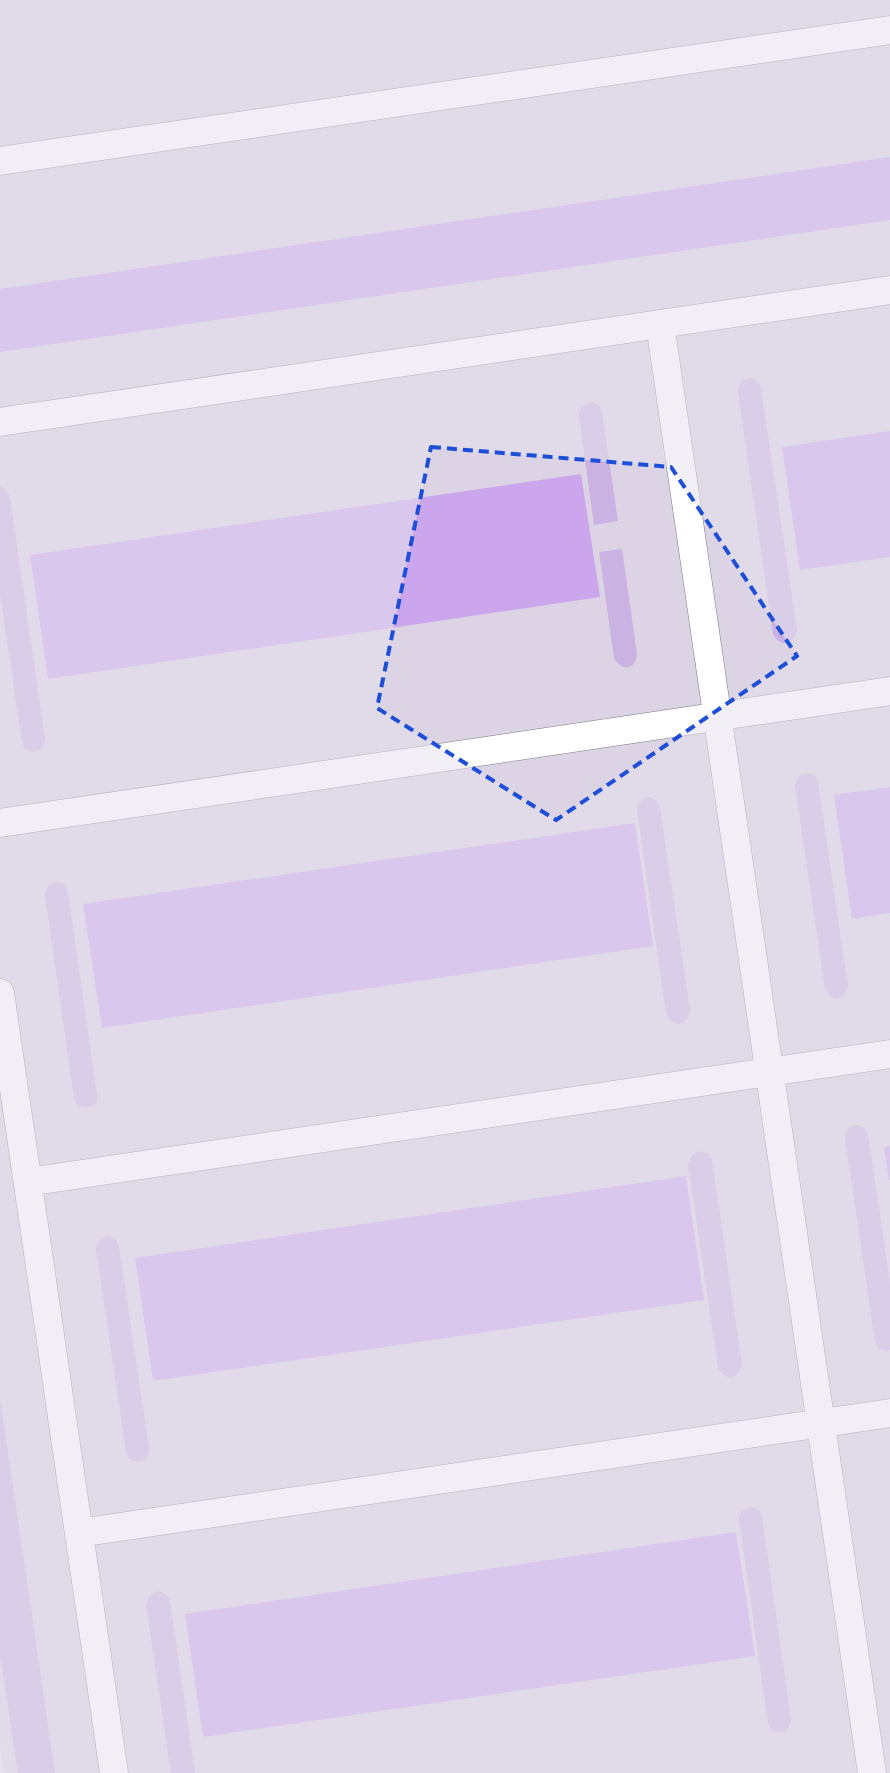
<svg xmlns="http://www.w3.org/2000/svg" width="890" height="1773" viewBox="0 0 890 1773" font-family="Georgia,serif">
<rect width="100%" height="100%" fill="#e6e1ec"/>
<path fill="#dcd3e5" d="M0 0H890V1773H4L0 1747Z"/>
<path fill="#cab3e2" d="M752 378 758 382 761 388 797 630C794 646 780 648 773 634L738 392 739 385 744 379Z
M592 402 599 405 602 412 618 521 594 525 579 416C580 407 583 404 592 402Z
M0 486 6 490 10 497 45 739C44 748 40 751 31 752L25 749 22 742 0 594Z
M622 549 637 654C636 670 621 672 614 658L599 552Z
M809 773 815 776 818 783 848 986C845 1002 832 1003 825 989L795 786C797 777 800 774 809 773Z
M650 797 657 801 660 808 690 1010C687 1027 674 1028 666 1014L637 811C638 802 641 799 650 797Z
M58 882 65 885 68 892 97 1095V1102C90 1108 86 1109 77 1105L74 1098 45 895C46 886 49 883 58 882Z
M858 1125 865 1128 868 1135 890 1283V1350C881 1352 878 1349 875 1341L845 1138C846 1129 849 1126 858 1125Z
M702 1151 709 1155 712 1161 742 1364C739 1380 726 1382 718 1368L688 1165C690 1156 693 1153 702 1151Z
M109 1236 116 1239 119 1246 149 1448C148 1461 140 1464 129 1459L126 1452 96 1249C97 1240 100 1237 109 1236Z
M0 1397 55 1773H18L0 1654Z
M752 1507 759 1510 762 1517 791 1720C790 1732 782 1735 771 1730L768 1723 739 1520C740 1511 743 1508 752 1507Z
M160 1591 167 1595 170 1601 195 1773H171L146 1605C148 1596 151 1593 160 1591Z"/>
<path fill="#cba6ed" d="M890 157V220L0 352V289Z
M890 431V557L800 570 782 447Z
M581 474 600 597 48 679 30 555Z
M890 787V913L852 919 834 795Z
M635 823 653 946 102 1028 83 904Z
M890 1146V1180H889L884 1147Z
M686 1176 704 1300 153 1381 135 1258Z
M736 1532 755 1656 203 1737 185 1614Z"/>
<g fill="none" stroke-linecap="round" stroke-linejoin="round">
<defs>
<path id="minor" d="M0 161 890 30
M660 324 872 1773
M0 422 890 290
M0 823 890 691
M0 993 114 1773
M28 1182 890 1054
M79 1533 890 1413"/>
</defs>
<use href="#minor" stroke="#7d7882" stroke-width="29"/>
<use href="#minor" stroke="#fff" stroke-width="28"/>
</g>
<path d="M0 0H890V1773H0ZM431 447 671 467 797 656 556 820 377 708Z" fill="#e6e1ec" fill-opacity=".55" fill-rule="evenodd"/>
<path fill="none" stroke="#1d4ed8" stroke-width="4" stroke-dasharray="10 6" stroke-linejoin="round" d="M431 447 671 467 797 656 556 820 377 708Z"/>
</svg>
